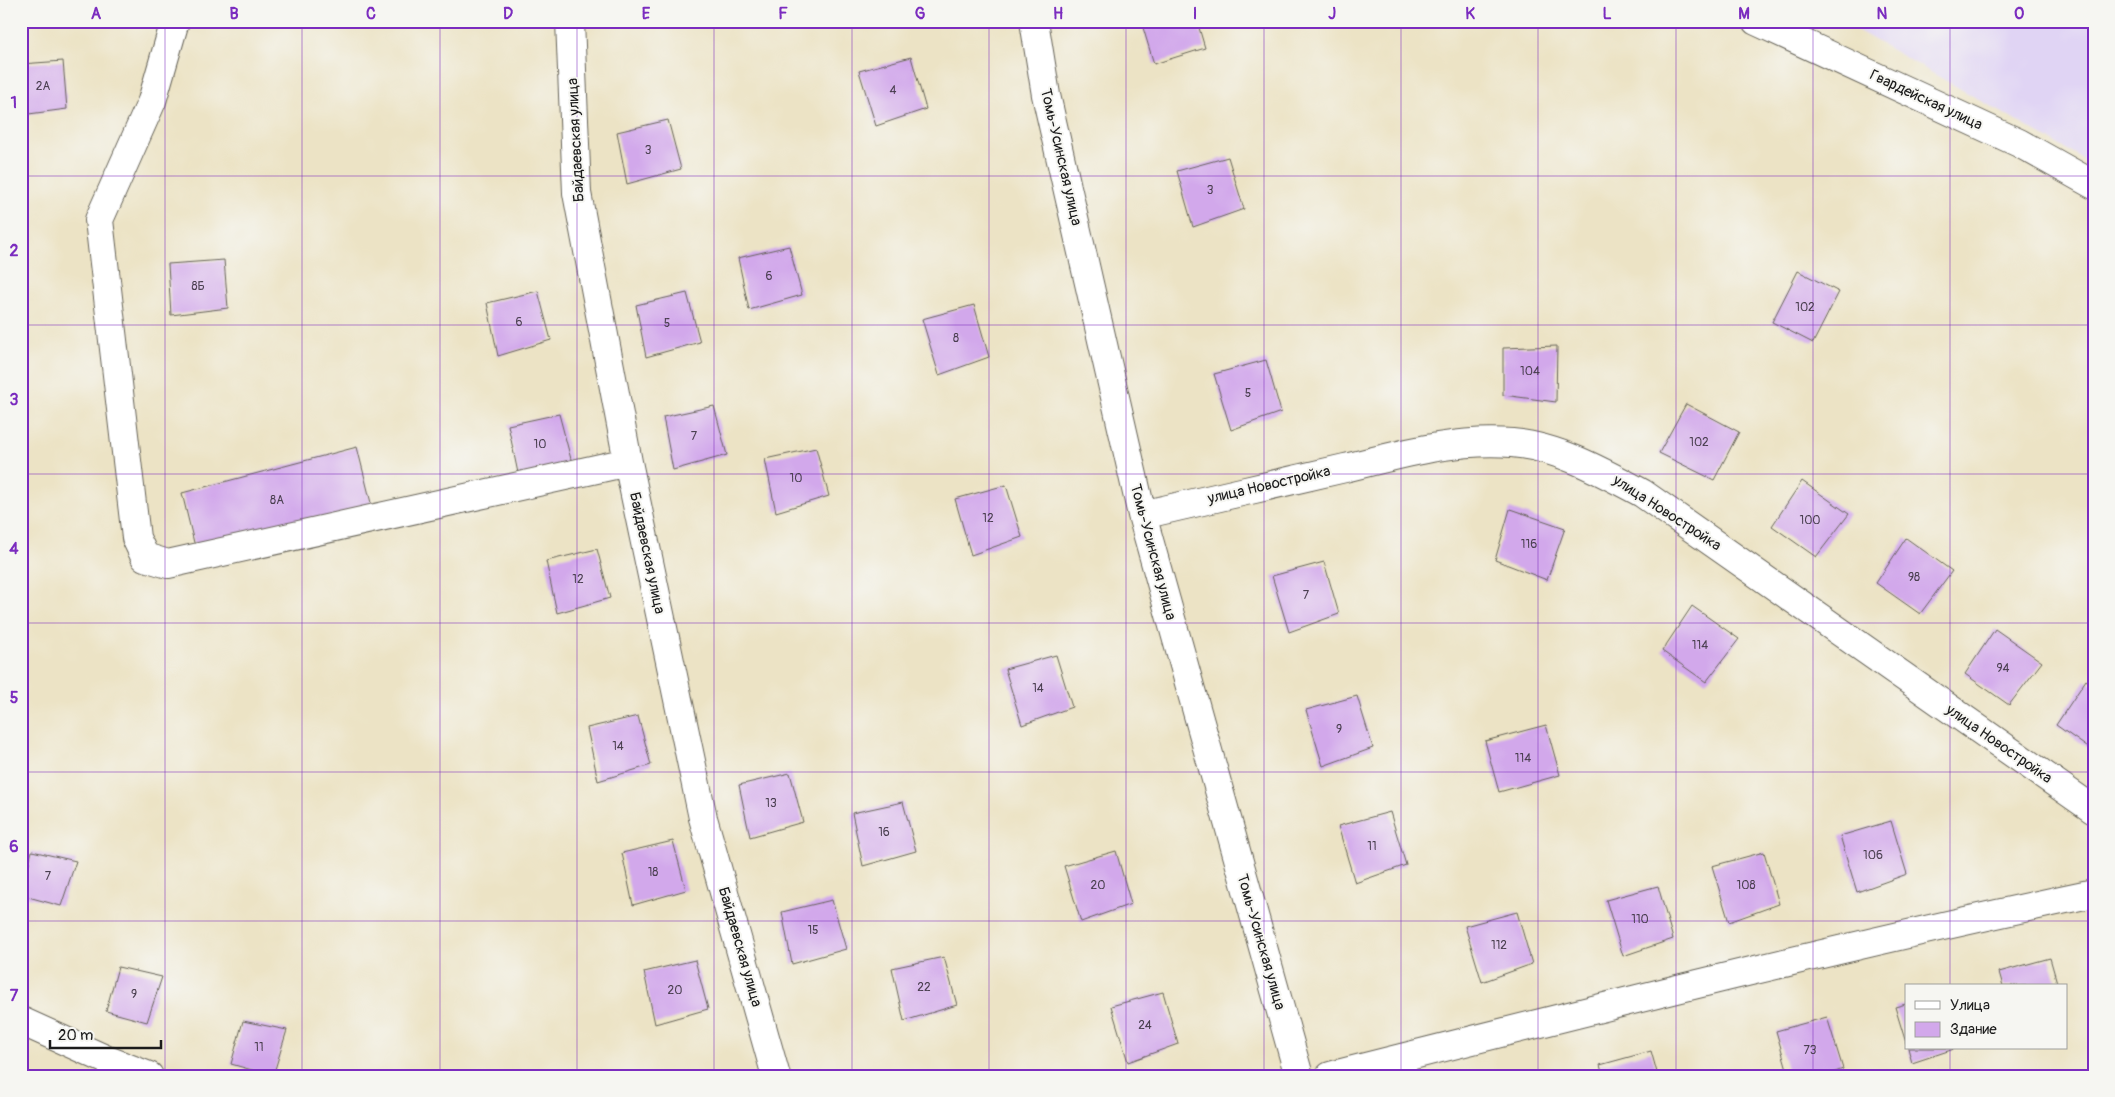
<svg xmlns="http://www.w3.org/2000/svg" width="2115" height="1097" viewBox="0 0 2115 1097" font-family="Pangolin,sans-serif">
<rect width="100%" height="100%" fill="#f6f6f2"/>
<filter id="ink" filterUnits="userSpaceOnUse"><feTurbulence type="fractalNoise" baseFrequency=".02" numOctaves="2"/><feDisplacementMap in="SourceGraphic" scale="10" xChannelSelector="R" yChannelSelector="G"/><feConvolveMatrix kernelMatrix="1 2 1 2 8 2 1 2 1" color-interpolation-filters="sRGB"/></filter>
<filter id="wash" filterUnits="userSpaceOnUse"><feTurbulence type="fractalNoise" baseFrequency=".0096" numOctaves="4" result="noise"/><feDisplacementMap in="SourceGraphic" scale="20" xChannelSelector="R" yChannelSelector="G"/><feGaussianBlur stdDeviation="1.12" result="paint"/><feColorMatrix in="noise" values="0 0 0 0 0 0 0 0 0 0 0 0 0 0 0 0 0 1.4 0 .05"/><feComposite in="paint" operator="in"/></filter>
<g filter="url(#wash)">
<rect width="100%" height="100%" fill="#ece3c5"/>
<path fill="#e0d4f4" d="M1841 21H2094V165Z"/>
<g id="blocks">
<path fill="#d2a8eb" d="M1141 21H1197L1205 48 1154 64Z
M911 57 926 109 876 126 859 71Z
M63 61 67 109 21 115V64Z
M668 120 681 169 627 184 617 132Z
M1228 157 1244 209 1193 227 1177 171Z
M789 246 802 295 749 310 738 258Z
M224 260 228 308 171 315 168 264Z
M1798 271 1839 292 1813 343 1772 322Z
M538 291 551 340 498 356 487 303Z
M687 293 700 342 646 357 636 305Z
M974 305 989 357 939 375 922 319Z
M1557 346 1556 402 1503 395V348Z
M1266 360 1281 412 1231 430 1214 374Z
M1686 404 1739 432 1714 480 1659 453Z
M714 406 727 455 673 470 663 417Z
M559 414 572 463 519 478 508 425Z
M357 447 372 507 196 551 182 493Z
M816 448 829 496 776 512 765 459Z
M1802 481 1849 514 1816 557 1772 526Z
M1006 485 1022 537 971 555 955 499Z
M1510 509 1565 528 1547 580 1495 560Z
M1906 538 1952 571 1920 614 1876 583Z
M597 549 610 598 557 613 546 561Z
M1324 562 1339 614 1289 632 1272 576Z
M1692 606 1739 639 1706 682 1662 651Z
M1995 629 2042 662 2009 705 1965 674Z
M1056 655 1072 707 1022 725 1005 669Z
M2086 680 2094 686V752L2056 725Z
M1357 696 1373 748 1323 766 1306 710Z
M638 716 651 765 598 781 587 728Z
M1546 725 1560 775 1499 792 1485 741Z
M790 773 803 822 750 837 739 785Z
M903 802 916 851 863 866 852 813Z
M1390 812 1406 865 1355 883 1338 826Z
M1891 821 1907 874 1857 892 1840 836Z
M673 841 686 890 633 905 622 853Z
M32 851 76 861 61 906 21 895Z
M1116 851 1131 904 1081 922 1064 866Z
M1764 852 1779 904 1729 922 1712 866Z
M1658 886 1673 939 1623 956 1606 900Z
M832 900 846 949 792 964 782 912Z
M1517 912 1532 964 1482 982 1465 926Z
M944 957 957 1005 904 1021 892 968Z
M2050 958 2058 986H2003L1999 972Z
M695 960 708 1009 655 1024 644 972Z
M118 967 162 977 147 1022 106 1011Z
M1163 992 1178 1044 1128 1062 1111 1006Z
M1906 1004V1043L1895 1007Z
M1827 1017 1843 1069 1825 1076H1789L1776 1031Z
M243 1021 287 1030 273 1076 231 1064Z
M1908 1048H1954V1049L1912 1063Z
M1651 1051 1658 1076H1603L1600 1065Z"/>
</g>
</g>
<g filter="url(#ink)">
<use href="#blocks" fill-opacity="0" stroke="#656257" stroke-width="1"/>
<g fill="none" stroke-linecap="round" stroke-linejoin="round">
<defs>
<path id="minor" d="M175 21 152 101 99 220 136 538 145 557 168 564 628 462
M570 21 577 193 628 462 703 818 776 1076
M1034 21 1046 95 1142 515 1299 1076
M1756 21 2019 143 2094 185
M1142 515C1210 499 1277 484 1345 468 1399 455 1455 438 1512 443 1556 446 1603 472 1642 493L2094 810
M21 1021 105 1059 149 1076
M1330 1076C1584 1012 1837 947 2094 893"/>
</defs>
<use href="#minor" stroke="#656257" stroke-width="30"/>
<use href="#minor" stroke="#fff" stroke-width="28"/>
</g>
</g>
<path fill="none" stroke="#7b2cbf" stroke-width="1" stroke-opacity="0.55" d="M165 21V1076M302 21V1076M440 21V1076M577 21V1076M714 21V1076M852 21V1076M989 21V1076M1126 21V1076M1264 21V1076M1401 21V1076M1538 21V1076M1676 21V1076M1813 21V1076M1950 21V986M21 176H2094M21 325H2094M21 474H2094M21 623H2094M21 772H2094M21 921H2094M1950 1048V1076"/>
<g text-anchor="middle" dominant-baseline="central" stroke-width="4" stroke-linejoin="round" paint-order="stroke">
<g font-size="12" fill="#4a3f50">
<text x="43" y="86">2А</text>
<text x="893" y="90">4</text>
<text x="648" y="150">3</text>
<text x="1210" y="190">3</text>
<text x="769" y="276">6</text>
<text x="198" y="286">8Б</text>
<text x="1805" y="307">102</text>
<text x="519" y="322">6</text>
<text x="667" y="323">5</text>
<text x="956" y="338">8</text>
<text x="1530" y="371">104</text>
<text x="1248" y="393">5</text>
<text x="694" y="436">7</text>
<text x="1699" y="442">102</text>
<text x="540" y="444">10</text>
<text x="796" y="478">10</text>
<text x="277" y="500">8А</text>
<text x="988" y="518">12</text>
<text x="1810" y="520">100</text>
<text x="1529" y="544">116</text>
<text x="1914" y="577">98</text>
<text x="578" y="579">12</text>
<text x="1306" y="595">7</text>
<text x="1700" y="645">114</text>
<text x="2003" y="668">94</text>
<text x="1038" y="688">14</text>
<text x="1339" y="729">9</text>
<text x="618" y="746">14</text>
<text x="1523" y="758">114</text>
<text x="771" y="803">13</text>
<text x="884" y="832">16</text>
<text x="1372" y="846">11</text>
<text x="1873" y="855">106</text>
<text x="653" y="872">18</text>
<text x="48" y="876">7</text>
<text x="1098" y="885">20</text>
<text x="1746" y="885">108</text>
<text x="1640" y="919">110</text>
<text x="813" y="930">15</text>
<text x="1499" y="945">112</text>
<text x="924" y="987">22</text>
<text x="675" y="990">20</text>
<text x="134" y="994">9</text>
<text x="1145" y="1025">24</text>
<text x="259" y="1047">11</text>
<text x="1810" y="1050">73</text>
</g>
<g font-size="15" fill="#1c1c1c" stroke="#f6f6f2">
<text transform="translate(1926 100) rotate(25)">Гвардейская улица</text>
<text transform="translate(576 140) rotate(-93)">Байдаевская улица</text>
<text transform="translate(1061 157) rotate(77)">Томь-Усинская улица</text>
<text transform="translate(1269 485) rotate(-13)">улица Новостройка</text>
<text transform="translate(1667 513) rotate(33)">улица Новостройка</text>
<text transform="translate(1153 552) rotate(75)">Томь-Усинская улица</text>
<text transform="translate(647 553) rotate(78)">Байдаевская улица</text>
<text transform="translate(1999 744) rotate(35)">улица Новостройка</text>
<text transform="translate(1261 942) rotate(74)">Томь-Усинская улица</text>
<text transform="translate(740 947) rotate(74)">Байдаевская улица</text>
</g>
</g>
<rect width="2115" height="1097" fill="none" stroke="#f6f6f2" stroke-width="55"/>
<rect x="1905" y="984" width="162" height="65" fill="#f6f6f2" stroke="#9f9f9c"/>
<rect x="1915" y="1001" width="25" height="8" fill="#ffffff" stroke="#9f9f9c"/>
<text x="1950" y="1010" font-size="15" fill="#1c1c1c">Улица</text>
<rect x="1915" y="1022" width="25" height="15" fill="#d2a8eb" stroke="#9f9f9c"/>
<text x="1950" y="1034" font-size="15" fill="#1c1c1c">Здание</text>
<path d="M50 1040v8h111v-8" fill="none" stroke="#1c1c1c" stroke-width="2.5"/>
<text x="58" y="1040" font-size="15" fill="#1c1c1c" stroke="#f6f6f2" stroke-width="4" paint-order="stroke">20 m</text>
<rect x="28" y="28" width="2060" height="1042" fill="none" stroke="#7b2cbf" stroke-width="2"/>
<g font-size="16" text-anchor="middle" font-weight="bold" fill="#7b2cbf">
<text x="96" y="19">A</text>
<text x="234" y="19">B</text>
<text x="371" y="19">C</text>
<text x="508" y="19">D</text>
<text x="646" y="19">E</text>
<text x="783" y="19">F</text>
<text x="920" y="19">G</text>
<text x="1058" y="19">H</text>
<text x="1195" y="19">I</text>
<text x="1332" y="19">J</text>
<text x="1470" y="19">K</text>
<text x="1607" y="19">L</text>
<text x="1744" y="19">M</text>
<text x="1882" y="19">N</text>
<text x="2019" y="19">O</text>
<text x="14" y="108">1</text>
<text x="14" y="256">2</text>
<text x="14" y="405">3</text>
<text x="14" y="554">4</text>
<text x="14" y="703">5</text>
<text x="14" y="852">6</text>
<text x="14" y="1001">7</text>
</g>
</svg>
